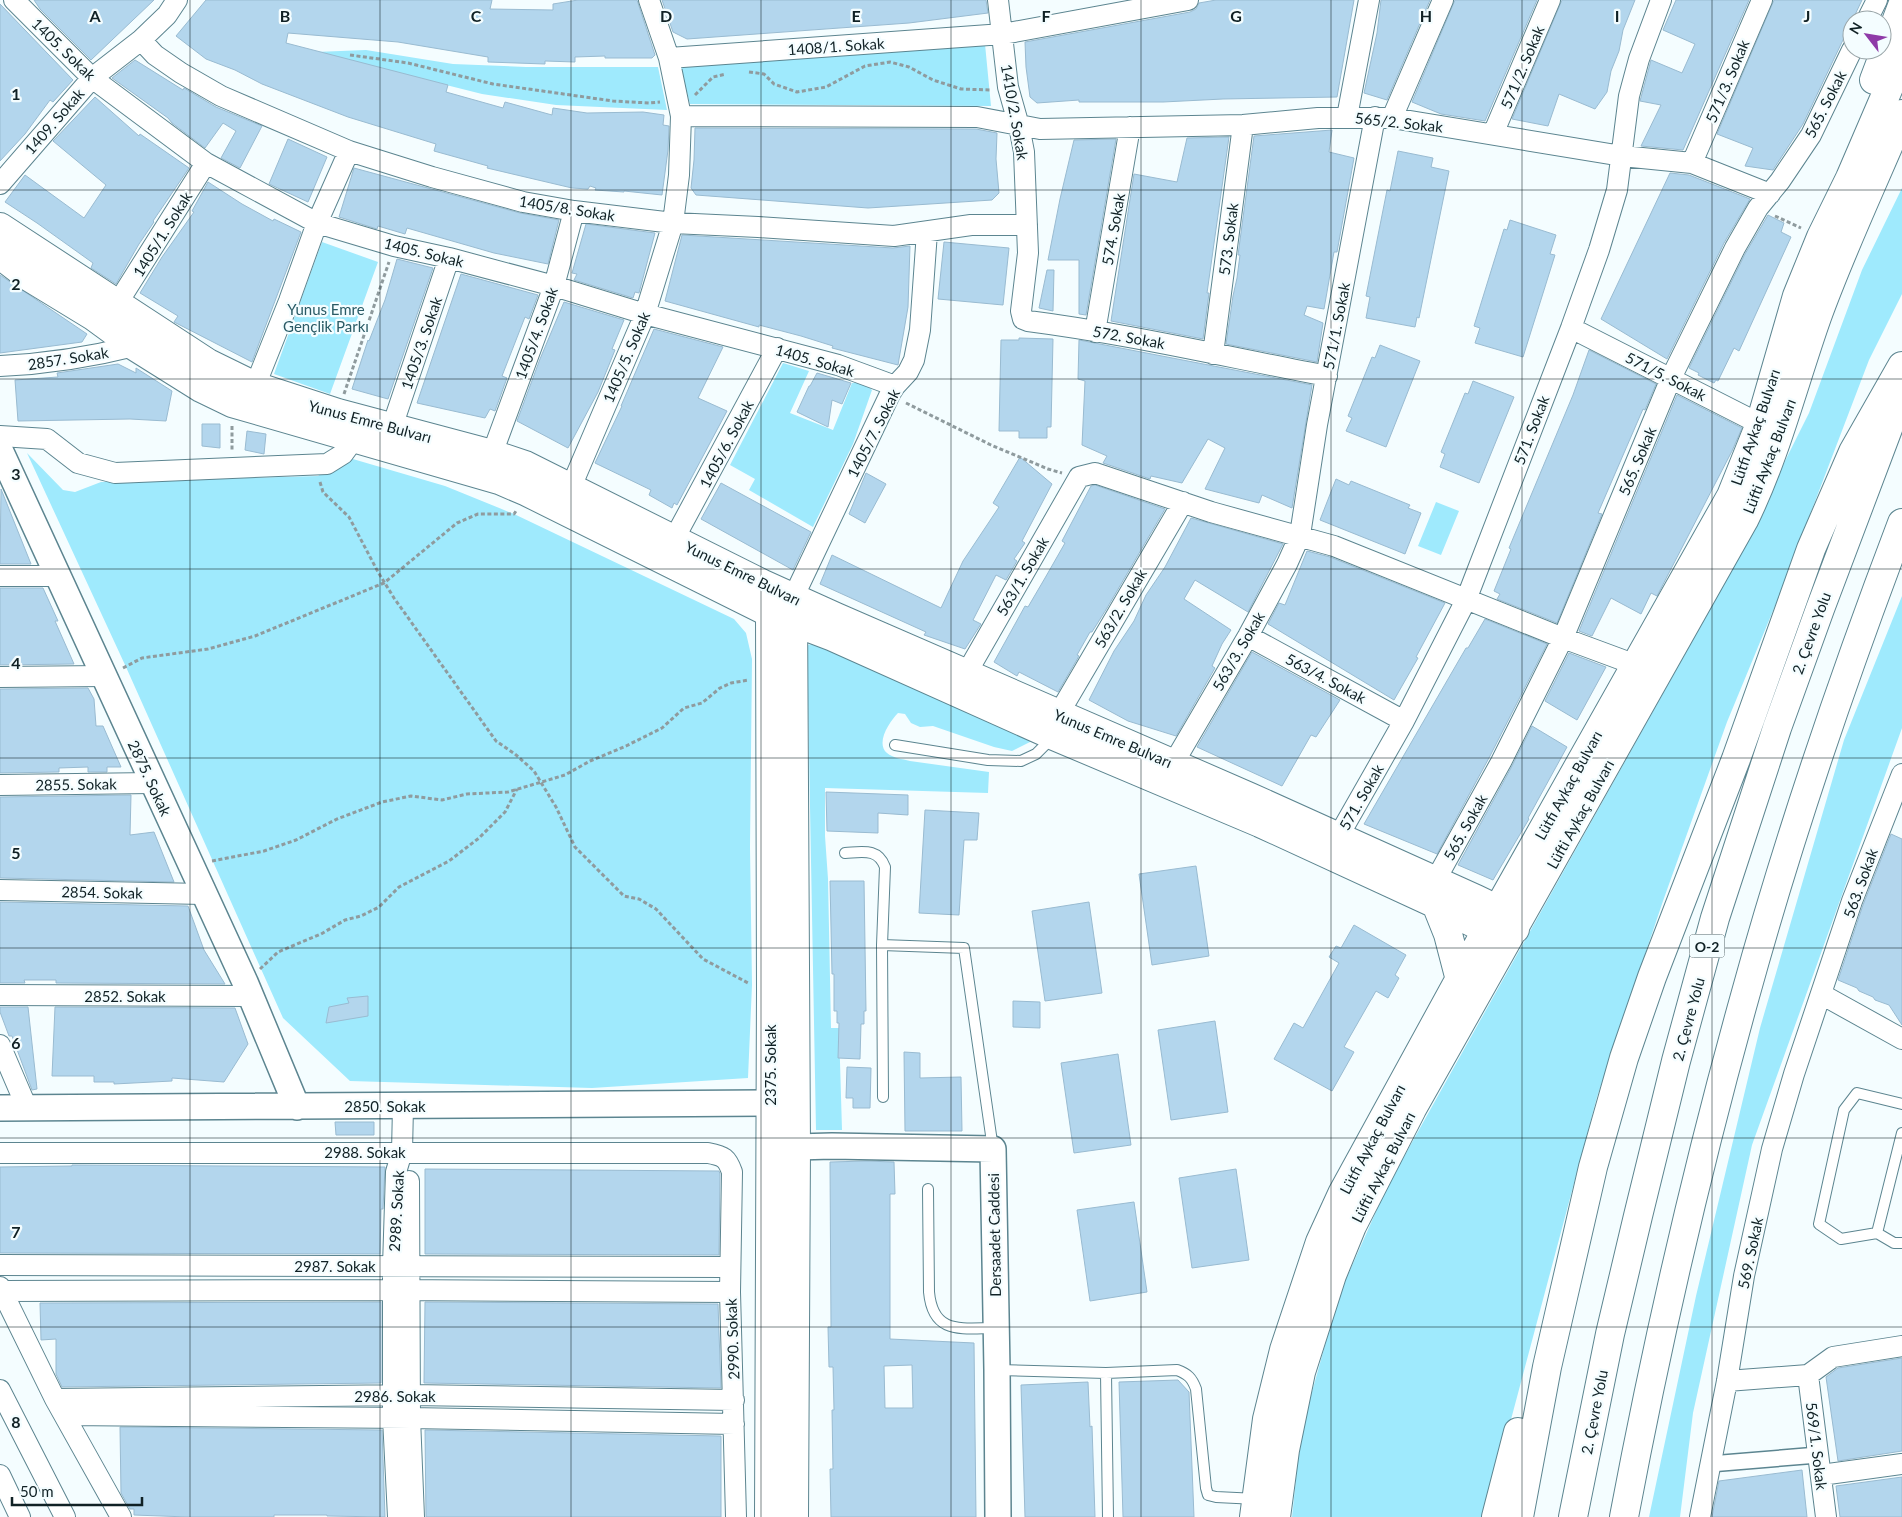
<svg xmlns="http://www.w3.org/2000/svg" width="1902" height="1517" viewBox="0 0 1902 1517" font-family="Lato,sans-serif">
<rect width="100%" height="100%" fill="#f4fdff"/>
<path fill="#9feafd" d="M985 44 991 106 690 104 680 65Z
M366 50 453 64 526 67H658L667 110 556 105 482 94 315 52Z
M1902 188V294L1869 360 1777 601 1727 722 1663 901 1597 1097 1485 1517H1292L1298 1459 1310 1399 1339 1295 1387 1187 1717 597 1809 413 1862 270Z
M322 242 378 262 330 394 274 374Z
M783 363 809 371 790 413 833 430 852 383H864L872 390 853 444 813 527 749 490 755 479 730 465Z
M27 453 63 490 75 492 101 482 318 476 346 457 445 486 514 514 734 619 746 633 752 659 750 847 752 985 748 1078 592 1088 350 1081 283 1018 126 667Z
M1436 502 1459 511 1441 555 1418 546Z
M1902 596V728L1752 1145 1693 1413 1680 1517H1649L1696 1296 1760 1028 1844 740Z
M819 643 1032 741 1012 751 994 747 933 726 920 727 911 723 905 714 898 713C890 721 875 743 887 753 893 758 902 759 910 761L989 772 988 793 825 788V836L828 879 831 1028H839L842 1130H816L807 645Z"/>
<path fill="#b3d6ed" stroke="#99bbd1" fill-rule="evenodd" d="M34 0H154L91 60 40 9Z
M206 0H492L490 9 553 10V4L578 0H637L655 55 652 58H605V56L575 57V62L545 61V64L488 62V57L398 42 288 33 286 43 448 85 446 92 503 108 505 102 552 115 553 108 587 113 643 112 664 115 663 125 669 126 668 150 662 195 624 191V192L595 190 596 188 590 186 588 189 572 188 487 168 488 166 434 151 436 144 348 117 262 84 235 70 206 59 176 36Z
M662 0H986L988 13 909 23 687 39 673 32Z
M1216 0H1354L1337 97 1223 99 1163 102H1079V100L1037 103 1030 97 1026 67 1025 42 1190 12 1196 9 1199 3Z
M1381 0H1430L1387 100 1364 93 1377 33Z
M1455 0H1537L1485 121 1441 114 1412 102Z
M1562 0H1635L1623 30 1619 51 1611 71 1607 92 1595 109 1559 94 1548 126 1512 119Z
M1676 0H1749L1683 150 1641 146 1661 105 1640 101 1651 60 1682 73 1695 44 1663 30Z
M1774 0H1862L1803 124 1773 170 1745 166 1753 148 1717 134Z
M0 4 73 80 53 102 50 100 25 134 0 161Z
M135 60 183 90 184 88 216 107 262 126 240 168 221 158 236 131 223 123 205 148 172 123 168 118 112 78Z
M95 97 139 136 140 134 189 168 153 221 154 222 139 244 116 284 91 268 93 263 37 223 5 202 25 175 84 218 106 185 53 141Z
M695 128 976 129 997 133 996 159 999 193 992 200 868 208 696 195 691 188 694 160Z
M1332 130 1329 152 1354 158 1337 252H1334L1324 309 1307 306 1304 315 1323 323 1317 362 1226 344 1233 296 1237 278 1240 255H1238L1254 136Z
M1229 137 1207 293H1209L1203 339 1111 321 1134 174 1177 182 1187 138Z
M288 139 327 157 308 202 269 184Z
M1116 139 1086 315 1079 314V260H1048L1060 199 1074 140Z
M1398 151 1433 158 1431 167 1449 171 1419 318 1417 317 1415 327 1366 318 1370 297 1366 296 1387 190 1390 191Z
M354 168 520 213 559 220 548 264 494 253 407 228 405 234 378 226 377 229 339 217Z
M1670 173 1689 175 1750 199 1724 243 1667 359 1601 319Z
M208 182 242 204 273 221 274 219 301 232 252 362 176 323 174 322 178 316 140 293 162 257 194 212 192 211Z
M1768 215 1784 223 1781 232 1791 237 1739 351 1734 348 1718 381 1716 380 1714 383 1698 375 1699 373 1689 368 1745 254Z
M1510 220 1556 235 1550 254 1555 255 1523 357 1475 343 1480 328 1474 326 1504 229 1507 230Z
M586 224 655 233 639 293 635 292 633 298 574 280 577 274 572 273Z
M682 235 893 248 910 246 908 307 898 365 832 348 833 346 801 336 759 325V327L665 301Z
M944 242 1009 248 1003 305 938 299Z
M397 259 433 268 388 399 352 389 368 340 369 341 385 300Z
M1047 270H1054L1053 311 1039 308Z
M461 274 538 295 529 319 525 317 502 376 507 378 495 411 490 409 485 418 417 403Z
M0 275 87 334 82 342 0 353Z
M564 302 624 320 612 349 615 350 598 392 568 448 517 421 540 359Z
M654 329 723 347 698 398 727 411 677 505 674 503 672 508 649 495 651 490 595 463 622 406H621Z
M1019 338 1053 339 1051 427H1047V438H1019V431H999L1001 340H1019Z
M1079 340 1312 385 1292 508 1262 495 1259 503 1205 489 1225 448 1208 439 1182 483 1151 476 1150 479 1103 463 1107 456 1082 445 1085 381 1078 379Z
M1380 345 1420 361 1386 447 1346 431 1352 418 1348 416 1372 357 1375 358Z
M1589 350 1656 384 1645 410 1643 409 1598 513 1602 514 1557 623 1497 599 1500 594 1494 591 1511 549 1509 548 1573 395Z
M118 364 136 373V368L172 391 166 421 130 419 18 421 15 380 58 377 57 373Z
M817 373 851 383 842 404 832 400 828 427 797 412 809 386H810Z
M1473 381 1514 397 1479 483 1440 467 1445 454 1441 452 1465 393 1468 394Z
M1677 395 1742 428 1732 451 1657 596 1651 593 1641 614 1611 598 1592 636 1579 631Z
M202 424H220V448L202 446Z
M247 431 266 434 264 454 245 450Z
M1020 457 1052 484 1022 541 1025 543 1014 559 1017 561 1006 580 996 575 973 620 981 624 965 649 924 635 926 632 820 584 832 555 941 608 963 561 999 507 993 503Z
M866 473 886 484 865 523 849 514Z
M1336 479 1349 485 1351 481 1410 505 1408 508 1421 513 1405 554 1320 520Z
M721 483 811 532 793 570 701 519Z
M1095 485 1165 509 1107 608 1092 632H1090L1077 655 1079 656 1058 692 1019 672 1017 676 994 662 1025 606 1028 607 1045 578 1065 543 1062 541 1091 486Z
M1 489 31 564H0Z
M1191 518 1283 544 1248 612 1195 580 1184 599 1231 630 1222 644 1212 666 1215 668 1176 736 1128 721 1089 700 1114 651 1134 621 1146 595 1165 567Z
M1307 551 1330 557 1445 603 1416 657 1418 658 1394 700 1268 624 1279 603 1285 605Z
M0 588H43L58 621H55L74 664 0 665Z
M1485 619 1547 644 1490 756 1437 854 1364 824 1466 648H1468Z
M1252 652 1340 700 1316 737 1311 735 1282 786 1197 747Z
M1569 653 1606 667 1577 720 1545 701Z
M88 688 94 699 96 726H103L121 767H107V772H88V767L59 768V772L0 773V689Z
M1532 726 1567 747 1528 818 1529 819 1493 880 1458 865 1511 768Z
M826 792 908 795V815L878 813V833L827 831Z
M131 795 130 835 154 832 174 882 0 878V797Z
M925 810 979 813 977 840H964L959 915 919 913Z
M1891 834 1902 839V1025L1889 1005 1875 1000 1873 997 1859 991 1857 988 1838 980 1863 905Z
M1196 866 1209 956 1152 965 1139 874Z
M830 881H864L866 1011H864V1024H861L860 1059 838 1058 839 1023H837V1011H834V974H832Z
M0 902 188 906 204 950 225 984 56 983V980H24L25 983H0Z
M1089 902 1102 993 1045 1001 1032 911Z
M1354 925 1406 955 1395 975 1399 978 1388 998 1376 991 1344 1047 1354 1052 1332 1091 1274 1059 1294 1023 1303 1028 1339 963 1329 957 1336 946 1341 948Z
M368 996V1016L326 1023 329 1007 349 1003 347 998Z
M1013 1001 1040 1002V1028L1013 1027Z
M0 1007H28L37 1089 32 1090 12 1036H9L0 1012Z
M55 1007 235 1008 248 1044 224 1082 172 1078V1081L114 1084V1082H94V1076H52Z
M1215 1021 1228 1112 1171 1120 1158 1030Z
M904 1052 920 1053V1078L961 1077 962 1131H905Z
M1118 1054 1131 1145 1074 1153 1061 1063Z
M847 1067 871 1068 870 1108H853V1098H846Z
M335 1122H374V1135H336Z
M866 1161 894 1162 895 1194H890V1339L974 1343 976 1517H831L830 1469H833L832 1410H834L833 1367H829L828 1327H831L830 1162ZM912 1365 913 1408H885L884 1366Z
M72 1165 385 1167 383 1209H381L380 1254 0 1253V1167L72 1166Z
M425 1169 719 1171 720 1174 719 1255 425 1254Z
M1236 1169 1249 1260 1192 1268 1179 1178Z
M1134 1202 1147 1292 1090 1301 1077 1210Z
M381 1302V1383L62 1387 56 1374V1339L41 1340 40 1303Z
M425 1302 718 1304 721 1388 424 1383Z
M1902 1358V1451L1838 1461 1826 1377 1838 1368Z
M1178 1380 1189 1392 1194 1517H1123L1119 1382Z
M1088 1382 1090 1427 1092 1426 1095 1517H1025L1021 1385Z
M120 1427 382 1430 385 1517 327 1516V1515H274V1517H188L134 1515V1509H130L121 1493Z
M425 1430 721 1436V1517H426Z
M1802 1470 1807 1517H1712L1719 1481Z
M1902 1477V1517H1840L1836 1486Z"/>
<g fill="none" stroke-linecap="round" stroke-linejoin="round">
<defs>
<path id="service" d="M895 745 988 760 1021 761 1036 754 1052 738
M845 853C863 852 878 848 885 867L882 945 883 1097
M882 945 964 948 993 1149
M1902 1104 1857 1093 1844 1110 1819 1224 1841 1239 1877 1233 1894 1243H1902
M928 1189 929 1292C933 1335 961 1328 996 1328
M1877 1233 1902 1133
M997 1370 1106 1373 1177 1370C1188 1374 1192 1378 1196 1389L1206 1488 1208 1495 1216 1497 1257 1499
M1106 1373 1108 1517"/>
<path id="pedestrian" d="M1710 1464 1818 1455"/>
<path id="minor" d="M14 0 92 78 206 163 317 223 394 246 449 258 554 286 645 314 838 365 895 386
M998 0 1008 87 1019 126 1024 152 1028 253 1021 311 1023 319 1028 321C1129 334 1227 357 1327 376
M1867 20 1877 0
M141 40 155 55 181 73 221 96 349 151 432 177 523 202 574 211 673 223 758 227 894 236 971 225H1027
M669 58 1003 34 1188 0
M681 116 977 117 1040 129 1243 125 1318 118H1392L1622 156 1692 163 1770 194
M1347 117 1369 0
M1392 118 1443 0
M1493 134 1550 0
M1692 163 1762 0
M0 184 92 78 141 40 167 15 177 0
M117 304 206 163
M1571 328 1760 424
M1095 332 1130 127
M1213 354 1243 125
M0 366C45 364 91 357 134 346
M255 386 289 301 317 223 349 151
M392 427 449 258
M0 436 47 439 78 463 115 473 327 464 343 454 354 439
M492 454 554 286 574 211
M571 487 645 314 673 223 679 175 681 116 669 58 649 0
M674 539 777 348
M0 576H58
M793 598 890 394 895 386 908 372 914 360 920 330 927 232
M1248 636 1404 721
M966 674 1079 477 1095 473 1211 512 1334 546 1563 638 1636 665
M0 677 104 676
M1058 715 1183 502
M1173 764 1248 636 1287 564 1300 535 1317 425 1375 117
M0 785 152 783
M1338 837 1404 721 1466 600 1571 328 1599 250 1617 190 1629 96 1639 59 1661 0
M1435 881 1501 762 1563 638 1671 378 1735 248 1758 208 1780 181 1811 135 1852 50
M0 890 204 894
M1821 994 1902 1039
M0 995 251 996
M0 1045 27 1108
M0 1153H708C724 1156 727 1158 732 1172L730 1292 736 1517
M409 1181 410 1418 414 1517
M0 1265 730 1267
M0 1287 55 1399 121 1517
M3 1291 393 1290 730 1292
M1808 1375 1826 1517
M1727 1381 1808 1375 1833 1357 1902 1346
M0 1390 65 1517
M55 1399 411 1395 734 1400
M66 1415 410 1418 734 1424
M0 1475 20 1517
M1821 1475 1902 1464
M398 1517 393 1418V1266L396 1172 402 1152 403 1106
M1700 1517 1727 1381 1744 1276 1772 1149 1794 1074 1852 901 1902 774"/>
<path id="tertiary" d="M0 450 245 982 297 1107
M0 1108 770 1103
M796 1147 832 1146 993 1149 997 1370 998 1517"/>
<path id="primary" d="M1874 80 1902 6
M0 227 208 363 255 386 338 413 492 454 525 465 763 584 836 617 1250 797 1476 899C1491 906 1506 913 1515 929
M0 255 29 277 93 316 134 346 201 388 232 403 499 480 527 492 770 613 833 637 1054 736 1260 823 1436 904 1487 930 1504 932 1515 929
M793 607 796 1147 794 1517
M1436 904 1448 934 1460 980
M769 1517 771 989 770 613 774 597
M1254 1517 1267 1419 1284 1350 1320 1242 1342 1194 1498 909 1731 496 1760 424 1797 296 1821 237 1850 178 1902 57
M1276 1517 1285 1450 1301 1372 1332 1275 1352 1226 1412 1109 1744 520C1776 455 1793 385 1817 317 1842 248 1874 181 1902 114"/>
<path id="motorway" d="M1496 1517 1518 1432
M1519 1517 1547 1367 1564 1293 1593 1167 1624 1058 1652 977 1736 759 1811 549 1853 452 1902 366
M1573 1517 1610 1334 1638 1216 1676 1061 1715 918 1777 728 1820 609 1900 397
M1624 1517C1657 1342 1697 1168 1745 996 1789 836 1843 678 1902 523"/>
</defs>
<use href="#service" stroke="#5c8590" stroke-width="12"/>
<use href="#pedestrian" stroke="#5c8590" stroke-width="18"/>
<use href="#minor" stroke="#5c8590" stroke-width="22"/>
<use href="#tertiary" stroke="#5c8590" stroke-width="28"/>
<use href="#primary" stroke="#5c8590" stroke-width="30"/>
<use href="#motorway" stroke="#5c8590" stroke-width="30"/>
<path stroke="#8f9b9e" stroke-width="3" stroke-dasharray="4 2.5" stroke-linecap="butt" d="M350 55 408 63 493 84 613 101 649 103 660 102
M749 72 764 74 774 84 797 92 826 87 865 66 890 62 909 67 933 80 961 89 991 90
M695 95 713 77 726 74
M1775 216 1801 228
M344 394 389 262
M906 403 991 445 1048 469 1062 473
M232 426V450
M320 482 323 492 349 517 378 572 394 598 496 741 515 754 534 771 556 807 575 847 624 896 639 899 656 909 703 959 750 984
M123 668 142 658 208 649 255 636 384 583 457 523 478 514H514L516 511
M212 861 264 851 296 840 337 819 382 802 411 796 442 800 467 794 508 792 565 775 590 761 626 746 662 728 684 708 702 703 720 688 731 683 749 680
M260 969 278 952 321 934 345 920 361 916 379 907 399 887 449 861 479 838 505 812 517 789"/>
<use href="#service" stroke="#fff" stroke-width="10"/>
<use href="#pedestrian" stroke="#fff" stroke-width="15"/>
<use href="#minor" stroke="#fff" stroke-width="20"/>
<use href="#tertiary" stroke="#fff" stroke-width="25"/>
<use href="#primary" stroke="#fff" stroke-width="28"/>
<use href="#motorway" stroke="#fff" stroke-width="28"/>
</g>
<path fill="none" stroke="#102125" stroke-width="1" stroke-opacity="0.55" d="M190 0V1517M380 0V1517M571 0V1517M761 0V1517M951 0V1517M1141 0V1517M1331 0V1517M1522 0V1517M1712 0V1517M0 190H1902M0 379H1902M0 569H1902M0 758H1902M0 948H1902M0 1138H1902M0 1327H1902"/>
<g text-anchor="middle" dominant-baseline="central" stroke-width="4.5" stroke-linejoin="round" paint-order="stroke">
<rect fill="#f4fdff" stroke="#546366" stroke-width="1" x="1689.5" y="934.5" width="35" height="23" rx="4"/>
<g font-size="14" font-weight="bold" fill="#102125">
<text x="1707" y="946">O-2</text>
</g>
<g font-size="15" fill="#102125" stroke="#f4fdff">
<text transform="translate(836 46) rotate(-4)">1408/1. Sokak</text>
<text transform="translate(64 49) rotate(44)">1405. Sokak</text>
<text transform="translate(1522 67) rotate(-67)">571/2. Sokak</text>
<text transform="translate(1727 81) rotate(-67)">571/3. Sokak</text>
<text transform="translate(1825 104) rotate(-63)">565. Sokak</text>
<text transform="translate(1015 112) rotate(80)">1410/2. Sokak</text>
<text transform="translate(54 121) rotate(-49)">1409. Sokak</text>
<text transform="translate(1399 122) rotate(6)">565/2. Sokak</text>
<text transform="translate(567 208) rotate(9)">1405/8. Sokak</text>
<text transform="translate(1113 229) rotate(-80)">574. Sokak</text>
<text transform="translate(162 234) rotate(-58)">1405/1. Sokak</text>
<text transform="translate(1228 239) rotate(-83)">573. Sokak</text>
<text transform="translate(424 252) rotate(14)">1405. Sokak</text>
<text transform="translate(1336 326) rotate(-79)">571/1. Sokak</text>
<text transform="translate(536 333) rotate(-70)">1405/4. Sokak</text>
<text transform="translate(1129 337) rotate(10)">572. Sokak</text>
<text transform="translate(421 343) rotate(-71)">1405/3. Sokak</text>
<text transform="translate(626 357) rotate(-67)">1405/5. Sokak</text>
<text transform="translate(68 358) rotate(-9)">2857. Sokak</text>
<text transform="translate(815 360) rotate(16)">1405. Sokak</text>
<text transform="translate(1666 376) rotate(27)">571/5. Sokak</text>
<text transform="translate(370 421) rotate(15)">Yunus Emre Bulvarı</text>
<text transform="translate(1755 427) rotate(-71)">Lütfi Aykaç Bulvarı</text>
<text transform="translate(1531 430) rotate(-69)">571. Sokak</text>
<text transform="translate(873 433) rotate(-63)">1405/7. Sokak</text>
<text transform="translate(726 444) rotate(-62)">1405/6. Sokak</text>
<text transform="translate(1769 456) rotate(-69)">Lüfti Aykaç Bulvarı</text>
<text transform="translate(1637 461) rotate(-67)">565. Sokak</text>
<text transform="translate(743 573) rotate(26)">Yunus Emre Bulvarı</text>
<text transform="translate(1022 576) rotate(-60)">563/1. Sokak</text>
<text transform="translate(1120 608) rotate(-60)">563/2. Sokak</text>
<text transform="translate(1811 633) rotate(-70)">2. Çevre Yolu</text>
<text transform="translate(1238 651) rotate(-60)">563/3. Sokak</text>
<text transform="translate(1326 678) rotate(28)">563/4. Sokak</text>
<text transform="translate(1113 738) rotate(23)">Yunus Emre Bulvarı</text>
<text transform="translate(150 778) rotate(65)">2875. Sokak</text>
<text transform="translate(76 784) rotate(-1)">2855. Sokak</text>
<text transform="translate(1568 785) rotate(-61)">Lütfi Aykaç Bulvarı</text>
<text transform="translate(1361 797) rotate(-60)">571. Sokak</text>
<text transform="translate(1580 814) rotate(-61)">Lüfti Aykaç Bulvarı</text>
<text transform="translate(1465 827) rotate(-61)">565. Sokak</text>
<text transform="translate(1860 883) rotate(-70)">563. Sokak</text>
<text transform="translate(102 892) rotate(1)">2854. Sokak</text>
<text x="125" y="996">2852. Sokak</text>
<text transform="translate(1688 1019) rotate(-75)">2. Çevre Yolu</text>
<text transform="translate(770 1065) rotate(-90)">2375. Sokak</text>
<text x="385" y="1106">2850. Sokak</text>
<text transform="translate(1372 1139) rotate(-62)">Lütfi Aykaç Bulvarı</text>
<text x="365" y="1152">2988. Sokak</text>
<text transform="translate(1383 1167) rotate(-63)">Lüfti Aykaç Bulvarı</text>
<text transform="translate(396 1211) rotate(-87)">2989. Sokak</text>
<text transform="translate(994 1235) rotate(-91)">Dersaadet Caddesi</text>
<text transform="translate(1750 1253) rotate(-78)">569. Sokak</text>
<text x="335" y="1266">2987. Sokak</text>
<text transform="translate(732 1339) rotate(-92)">2990. Sokak</text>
<text x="395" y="1396">2986. Sokak</text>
<text transform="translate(1594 1412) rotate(-79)">2. Çevre Yolu</text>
<text transform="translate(1817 1446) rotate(83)">569/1. Sokak</text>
</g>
<g font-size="15" fill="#295a65" stroke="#f4fdff">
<text x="326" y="309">Yunus Emre<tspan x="326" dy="17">Gençlik Parkı</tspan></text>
</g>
</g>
<g font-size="16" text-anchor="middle" font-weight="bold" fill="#102125" stroke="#f4fdff" stroke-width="4.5" stroke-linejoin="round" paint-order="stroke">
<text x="95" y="22">A</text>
<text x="285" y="22">B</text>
<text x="476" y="22">C</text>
<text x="666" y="22">D</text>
<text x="856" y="22">E</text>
<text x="1046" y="22">F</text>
<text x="1236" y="22">G</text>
<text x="1426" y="22">H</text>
<text x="1617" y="22">I</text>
<text x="1807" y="22">J</text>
<text x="16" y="100">1</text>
<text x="16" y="290">2</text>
<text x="16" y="480">3</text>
<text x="16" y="669">4</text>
<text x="16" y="859">5</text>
<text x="16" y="1049">6</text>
<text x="16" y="1238">7</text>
<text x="16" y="1428">8</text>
</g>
<g transform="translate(1867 35) rotate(301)"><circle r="24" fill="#f4fdff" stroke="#99a5a8"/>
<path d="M0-4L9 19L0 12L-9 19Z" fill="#8f3aa8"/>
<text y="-8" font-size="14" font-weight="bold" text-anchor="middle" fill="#102125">N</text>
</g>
<path d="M12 1497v8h130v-8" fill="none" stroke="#102125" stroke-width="2.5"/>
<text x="20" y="1497" font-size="15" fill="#102125" stroke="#f4fdff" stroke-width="4" paint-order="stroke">50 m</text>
</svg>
